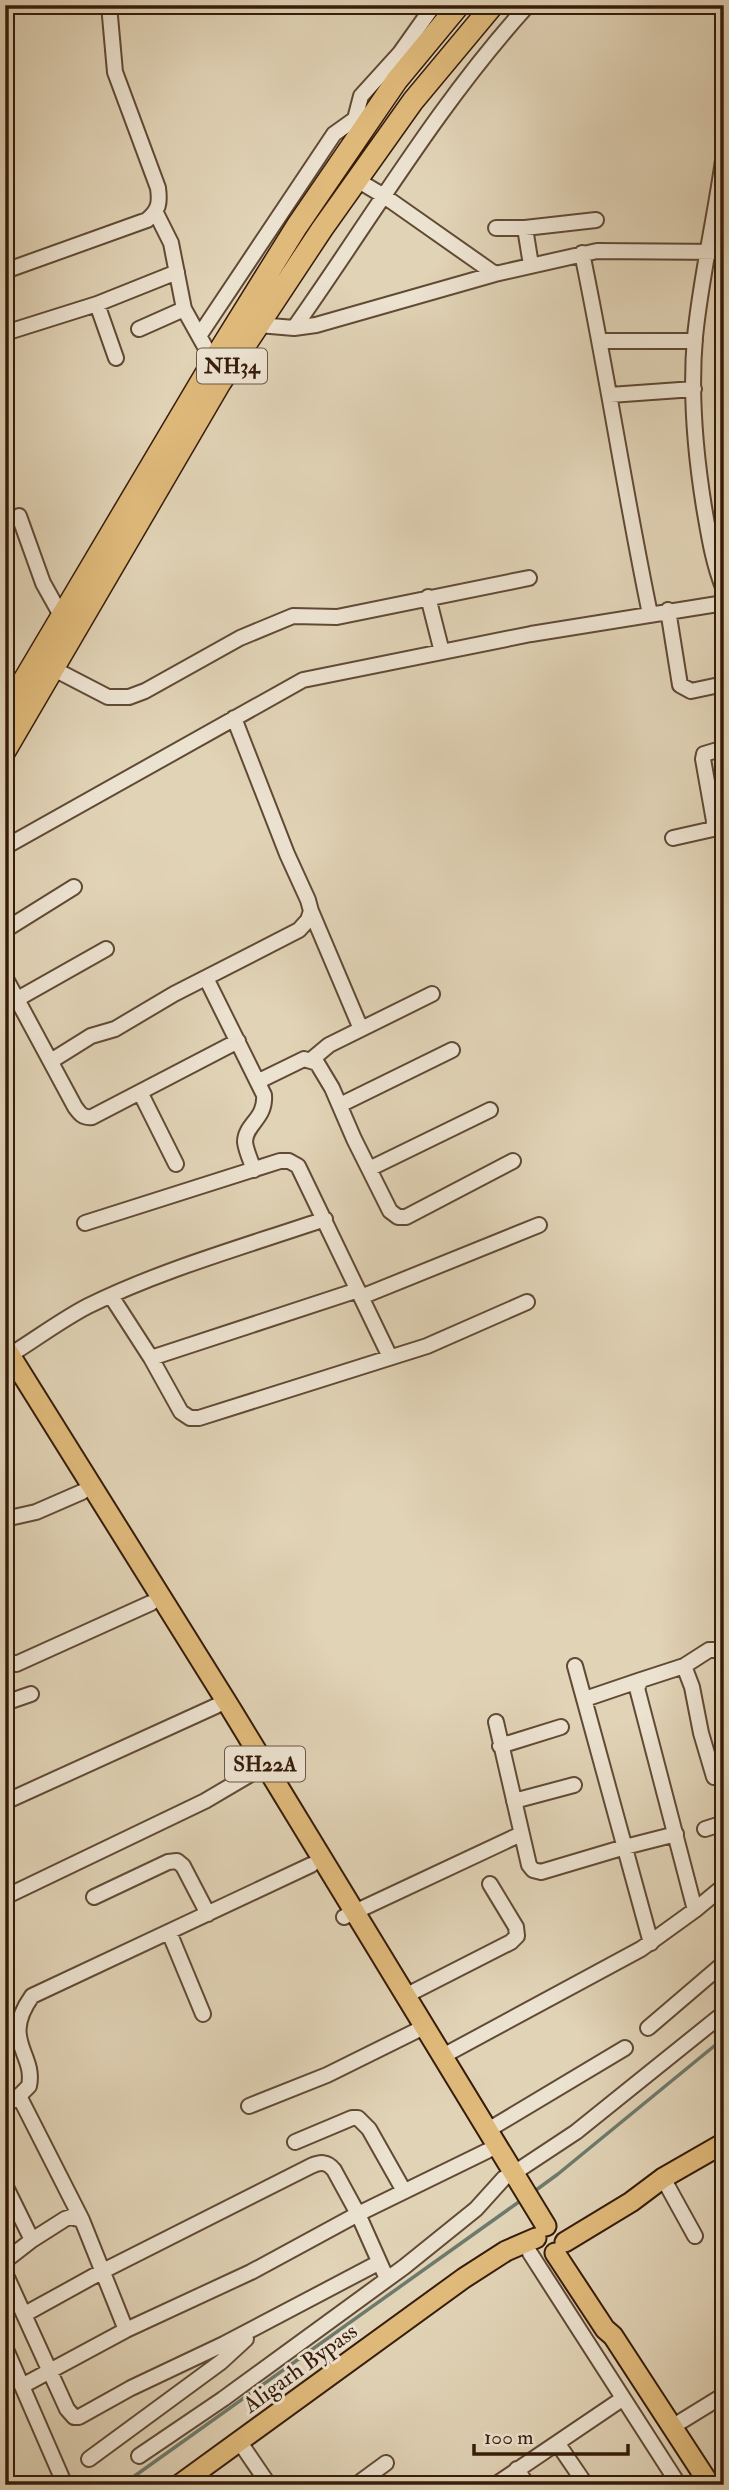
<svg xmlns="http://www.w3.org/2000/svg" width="729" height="2490" viewBox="0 0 729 2490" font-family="'IM FELL Double Pica',serif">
<rect width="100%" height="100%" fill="#e1d3b6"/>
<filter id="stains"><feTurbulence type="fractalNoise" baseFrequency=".00286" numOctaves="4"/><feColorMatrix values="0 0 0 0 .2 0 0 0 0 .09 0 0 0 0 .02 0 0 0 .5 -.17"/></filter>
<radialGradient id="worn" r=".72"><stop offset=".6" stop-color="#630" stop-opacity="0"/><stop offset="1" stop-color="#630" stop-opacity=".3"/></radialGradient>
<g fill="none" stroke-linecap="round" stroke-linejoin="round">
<path stroke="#6e7a6d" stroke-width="3.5" d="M532 2193 558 2174 724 2038
M122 2485 523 2199"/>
<defs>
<path id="minor" d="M724 153C716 215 701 275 695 337 690 394 695 451 704 507 709 536 713 563 724 590
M357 180 384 196 495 274
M156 213 171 243 184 309 213 361
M496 228H525L596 220
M525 228 531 265
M582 253C607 373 625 494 650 614
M5 271 147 220C159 210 160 203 158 188L115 72 109 5
M97 304 116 358
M259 325 294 328 316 325 495 274 597 251 724 252
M294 328C371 219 438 104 528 5
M139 329 184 309
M5 333 97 304 177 272
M199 336 334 134 355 119 361 96 400 53 434 5
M600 341H695
M610 395 694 389
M19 516 43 583 62 617
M428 597 442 652
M668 610 680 685 691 691 724 684
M52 668 108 697H129L145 691 240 638 293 616 337 617 529 578
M673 838 713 829 714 821 703 759 704 754 724 748
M5 847 303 680 531 634 724 603
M311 911 361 1029
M5 930 74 887
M5 977 75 1107C80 1114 83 1118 92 1117L238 1041
M206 978 264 1095C266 1119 245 1124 245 1142 246 1151 251 1161 254 1170
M5 1006 106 949
M311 1060 329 1045 432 994
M51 1061 91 1036 115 1029 174 994 299 930 308 920 311 911 308 900 287 854 234 718
M259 1081 304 1059 317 1063 332 1088 354 1139 390 1211 398 1217H406L513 1161
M140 1092 176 1164
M340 1105 452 1050
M369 1169 490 1110
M85 1223 280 1161H289L298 1166 390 1357
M111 1296 151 1358 181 1412 190 1418H199L427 1346 527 1302
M361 1297 539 1225
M10 1355C36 1339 61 1320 88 1306 163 1269 246 1246 325 1219
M151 1358 358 1290
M5 1519 36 1512 82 1492
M5 1661 16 1664 151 1603
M575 1666 651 1943
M684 1666 692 1687 701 1733 714 1777
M585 1699 641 1680
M5 1703 31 1694
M496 1722 529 1865 533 1870 541 1872 625 1847 676 1834
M500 1746 561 1727
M514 1801 574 1785
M5 1802 216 1706
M705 1829 724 1823
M5 1897 205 1801 256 1771
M94 1897 168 1862 177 1861 183 1866 208 1914
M695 1910 724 1886
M344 1917 521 1834
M169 1932 203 2014
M405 1996 511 1942 517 1936 516 1927 490 1884
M648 2028 724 1963
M441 2057 641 1949 695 1910 637 1688 641 1680 684 1666 709 1650H724
M19 2096 82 2220
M5 2105 17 2098 29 2086C36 2053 0 2041 32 1996L311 1865
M249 2106 327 2075 424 2027
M488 2130 625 2048
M295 2142 352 2118H358L369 2129 404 2191
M514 2173 576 2132 724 2013
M663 2178 695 2236
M5 2185 32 2240
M530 2253 679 2485
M5 2261 32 2240 65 2219 71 2217 82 2220 126 2330
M5 2273 67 2409 74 2417H79L131 2388 224 2344 378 2263
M25 2314 103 2271 311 2166C320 2162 327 2161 334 2170L358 2214 387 2279
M5 2347 65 2485
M22 2386 126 2330 251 2272 358 2214 487 2151
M672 2427 724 2395
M239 2441 269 2485
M558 2444 586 2485
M139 2456 223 2399 404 2267 476 2209 504 2178
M89 2459 221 2362 246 2339
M517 2469 527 2485
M356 2485 386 2463
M495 2485 622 2399"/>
<path id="major" d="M5 1347 231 1709 546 2226
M565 2242 631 2202 663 2178 724 2143
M555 2253 605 2329 613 2336 710 2485
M179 2485 464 2278 506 2251 536 2238"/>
<path id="highway" d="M5 712 221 348 297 226 397 80 459 5
M5 751 220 383 322 229 413 101 493 5"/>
</defs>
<use href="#minor" stroke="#614a35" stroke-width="18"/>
<use href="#major" stroke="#361c0a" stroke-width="23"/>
<use href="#highway" stroke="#361c0a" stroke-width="24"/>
<use href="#minor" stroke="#ece2d0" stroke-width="14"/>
<use href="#major" stroke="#e0ba7b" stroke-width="19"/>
<use href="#highway" stroke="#e0ba7b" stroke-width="21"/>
</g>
<g text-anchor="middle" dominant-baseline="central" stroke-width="6" stroke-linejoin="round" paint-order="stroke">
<g fill="#ece2d0" stroke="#6d5745" stroke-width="2">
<rect x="197" y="348.5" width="70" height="35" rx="5"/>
<rect x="225" y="1746.5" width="80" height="35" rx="5"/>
</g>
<g font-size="21" font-weight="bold" fill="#361c0a">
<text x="232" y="366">NH34</text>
<text x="265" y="1764">SH22A</text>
</g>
<g font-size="23" fill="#361c0a" stroke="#ece2d0">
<text transform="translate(300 2368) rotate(-36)">Aligarh Bypass</text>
</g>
</g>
<rect width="729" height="2490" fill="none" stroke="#e1d3b6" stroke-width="28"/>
<rect x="7" y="7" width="715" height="2476" fill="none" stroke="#361c0a" stroke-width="3.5"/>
<rect x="14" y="14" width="701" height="2462" fill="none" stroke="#361c0a" stroke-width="2"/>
<path d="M474 2444v10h154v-10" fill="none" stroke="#361c0a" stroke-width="3.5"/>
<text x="484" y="2444" font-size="21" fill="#361c0a" stroke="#ece2d0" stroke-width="5" paint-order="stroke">100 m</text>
<rect width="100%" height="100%" filter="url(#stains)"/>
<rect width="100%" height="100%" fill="url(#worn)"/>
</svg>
